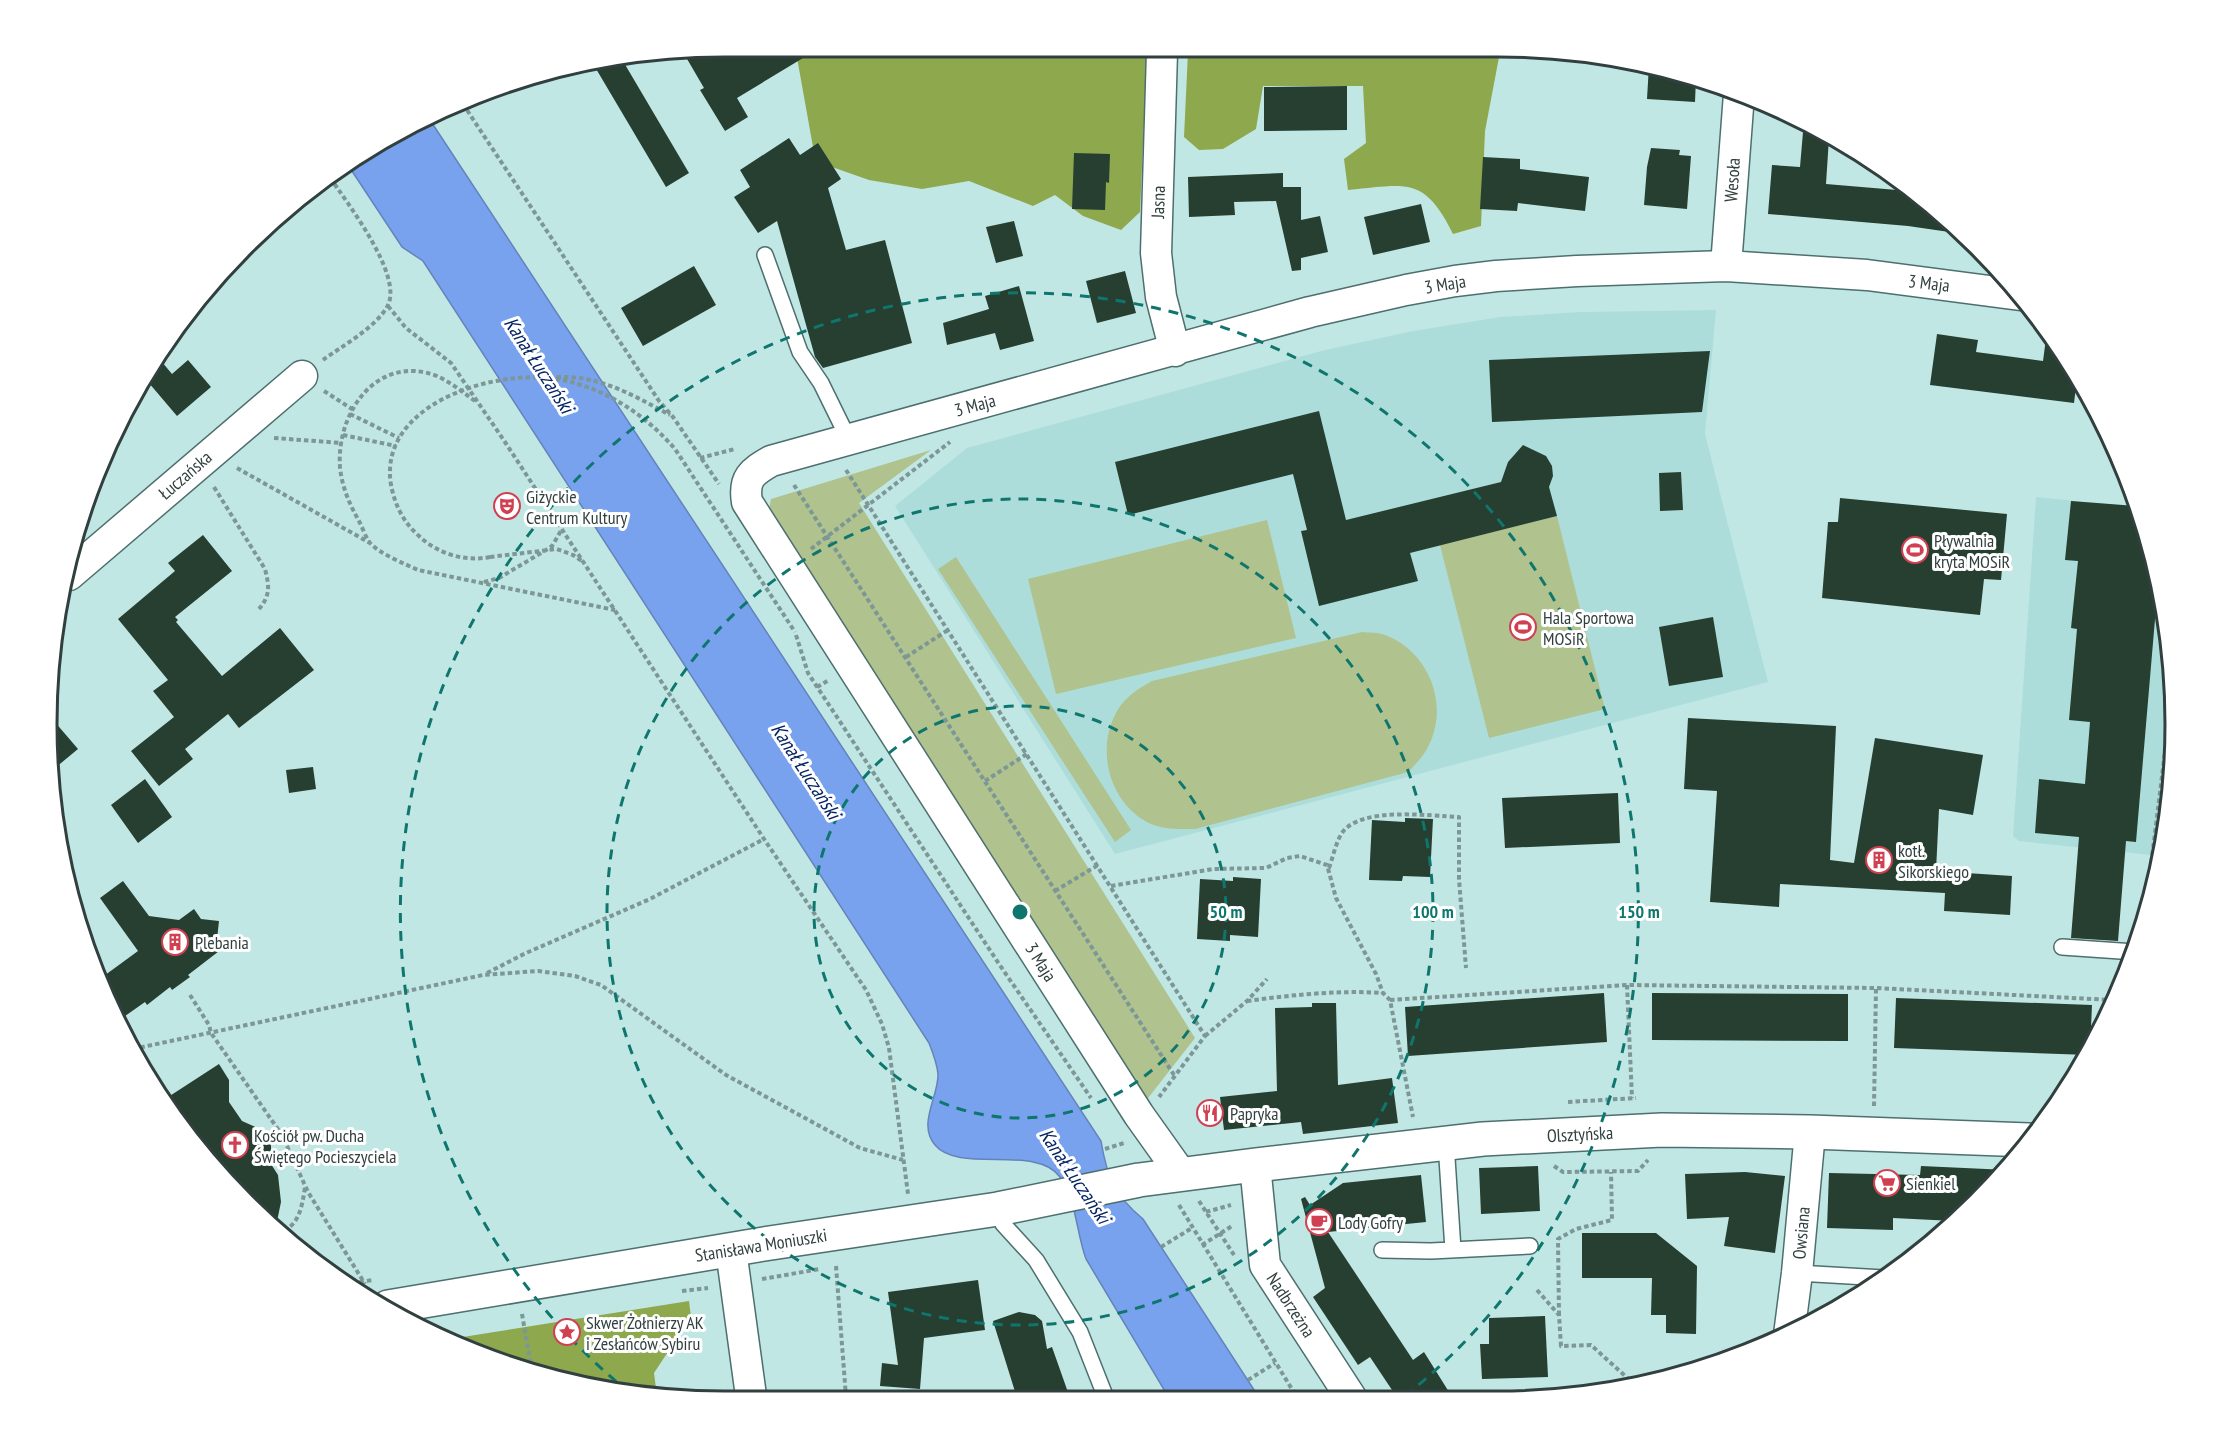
<svg xmlns="http://www.w3.org/2000/svg" width="2222" height="1448" viewBox="0 0 2222 1448" font-family="'PT Sans Narrow',sans-serif">
<rect width="100%" height="100%" fill="#c1e7e5"/>
<path fill="#adddda" d="M1716 310 1705 434 1768 682 1115 854 895 506 967 448 1325 350 1413 331 1500 317 1580 312Z
M2036 497 2137 507 2152 548 2174 679 2170 812 2160 856 2019 841 2013 836Z"/>
<path fill="#b0c28d" d="M931 450 859 503 1195 1038 1145 1102 775 525 769 509 771 499Z
M1557 516 1605 709 1489 738 1440 545Z
M1267 520 1296 638 1056 694 1028 579Z
M956 557 1131 830 1115 842 938 569Z
M1362 632C1369 633 1378 632 1385 635 1426 650 1447 698 1432 738 1427 752 1418 762 1408 772L1195 829C1178 829 1160 830 1145 821 1108 799 1096 748 1117 711 1125 697 1138 689 1152 681Z"/>
<path fill="#8ea84d" d="M796 52H1147L1140 212 1121 230 1083 216 1055 195 1033 206 969 181 922 189 869 180 832 167 813 147Z
M1188 52H1500L1485 131 1481 226 1453 234C1424 175 1406 185 1348 190L1344 159 1366 143 1363 86H1263L1256 129 1223 149 1199 150 1184 137Z
M689 1301 691 1317 654 1373 657 1396H635L507 1366 444 1340Z"/>
<path fill="#78a1ee" stroke="#6384ba" stroke-width="1.5" d="M430 120 1101 1141C1107 1177 1114 1195 1143 1219L1260 1399 1169 1398 1086 1259C1076 1232 1077 1202 1060 1177 1037 1144 959 1174 935 1145 917 1124 939 1096 938 1074 937 1063 933 1053 929 1043L423 261 402 247 346 162Z"/>
<path fill="#263f30" d="M683 52H813L737 98 748 117 725 131 700 90 704 88Z
M620 56 689 173 666 187 592 62Z
M1649 65 1674 70 1696 78 1695 102 1647 99Z
M1347 86V130L1264 131V87Z
M1803 132 1822 133 1829 138 1826 184 1909 191 1944 214 1963 234 1908 226 1768 214 1772 165 1800 167Z
M789 138 800 155 818 143 841 179 828 188 846 250 885 240 912 343 823 368 815 357 777 221 758 233 734 197 750 187 740 170Z
M1651 148 1680 150 1679 155 1691 156 1687 209 1644 205 1647 167Z
M1074 153 1110 154 1109 183 1106 182 1105 210 1072 209Z
M1483 157 1520 159V169L1589 177 1585 211 1518 203 1517 211 1480 209Z
M1283 173V187H1301V220L1320 216 1328 252 1301 258V270L1292 271 1276 201 1234 202 1235 215 1189 217 1188 177Z
M1421 204 1430 242 1373 255 1364 217Z
M1014 221 1023 256 996 263 986 227Z
M694 266 716 305 643 346 621 308Z
M1125 271 1136 313 1097 323 1086 281Z
M1019 286 1034 341 1000 350 995 333 947 345 943 323 989 309 985 296Z
M2047 331 2077 379 2074 403 1930 385 1937 334 1978 340 1976 352 2043 361Z
M1710 351 1702 412 1492 422 1489 360Z
M157 356 172 374 188 360 211 387 177 416 143 376Z
M1319 411 1346 520 1501 482 1508 462 1523 445 1546 456 1552 466 1553 476 1549 487 1557 516 1410 553 1418 581 1319 606 1301 531 1307 530 1293 474 1128 515 1115 462Z
M1681 472 1683 510 1660 511 1659 473Z
M1840 498 2007 514 2001 580 1984 579 1980 615 1822 598 1828 522H1838Z
M2071 501 2136 506 2152 548 2158 584 2136 842 2126 841 2118 941 2071 938 2079 837 2035 833 2039 779 2085 784 2090 722 2069 720 2077 629 2071 628 2078 561 2065 560Z
M203 535 232 571 175 617 178 620 176 622 222 676 280 628 314 670 239 728 228 714 185 749 193 759 159 786 131 751 174 717 153 691 168 680 118 619 175 571 168 563Z
M1713 617 1723 677 1669 686 1659 627Z
M48 714 78 749 49 773 48 769Z
M1688 718 1836 726 1830 860 1854 863 1875 738 1983 755 1973 815 1939 809 1936 871 2012 876 2010 915 1944 911 1945 893 1780 884 1779 907 1710 902 1717 791 1684 789Z
M313 767 316 789 289 793 286 770Z
M145 779 172 817 138 843 111 805Z
M1618 793 1620 843 1505 848 1502 798Z
M1405 818 1433 819 1430 877 1403 876 1402 881 1369 880 1372 820 1405 822Z
M1233 877 1261 879 1258 937 1230 935V941L1197 939 1200 879 1233 881Z
M123 881 149 916 179 920 194 909 201 919 219 921 217 939 223 948 188 975 190 977 172 990 170 987 147 1005 145 1002 118 1021 97 981 138 951 100 898Z
M1604 993 1607 1042 1408 1056 1405 1007Z
M1652 993 1848 994V1041L1652 1040Z
M1896 998 2092 1005 2090 1051 2088 1055 1894 1048Z
M1312 1003H1336L1338 1085 1392 1078 1398 1123 1303 1134 1301 1122 1224 1130 1220 1097 1277 1091 1275 1008 1312 1007Z
M219 1064 229 1080V1102L242 1121 264 1131 271 1141V1164L278 1175 281 1202 275 1231 162 1101Z
M1538 1166 1540 1211 1481 1214 1479 1168Z
M1921 1166 2008 1170 1954 1221 1893 1218V1230L1827 1228 1829 1173 1920 1175Z
M1745 1172 1785 1176 1775 1253 1724 1246 1729 1217 1687 1219 1685 1174Z
M1421 1175 1426 1222 1328 1232 1413 1360 1424 1352 1454 1400 1398 1399 1370 1357 1358 1365 1313 1297 1325 1288 1301 1199 1305 1197 1310 1205 1343 1183Z
M1582 1233H1656L1697 1266 1696 1334 1666 1333V1315H1651L1652 1278H1582Z
M978 1280 985 1330 924 1338 920 1389 880 1386 882 1363 898 1365 888 1292Z
M1019 1312 1035 1315 1042 1321 1047 1349 1052 1347 1070 1398H1017L993 1321Z
M1545 1316 1548 1377 1482 1379 1480 1344H1489V1318Z"/>
<g fill="none" stroke-linecap="round" stroke-linejoin="round">
<defs>
<path id="lane" d="M765 255 800 352 821 383 849 440
M2062 947 2135 952
M1446 1143 1453 1250
M998 1209 1003 1224 1036 1260 1080 1332 1106 1398
M1382 1250 1431 1251 1530 1246
M1797 1273 1884 1278"/>
<path id="street" d="M1162 52 1156 253 1161 297 1175 351
M1726 266 1739 94
M69 575 302 376
M1255 1165 1265 1265 1352 1399
M1181 1174 1139 1115 747 502C743 478 752 472 771 461L1310 312 1406 290 1455 281 1496 276 1577 271 1726 266 1867 275 2020 295
M731 1250 751 1396
M1789 1335 1797 1273 1810 1132"/>
<path id="secondary" d="M388 1307 764 1244 998 1209 1139 1180 1255 1165 1483 1139 1662 1130 1810 1132 2029 1140"/>
</defs>
<use href="#lane" stroke="#4d6f6e" stroke-width="18"/>
<use href="#street" stroke="#4d6f6e" stroke-width="33"/>
<use href="#secondary" stroke="#4d6f6e" stroke-width="36"/>
<path stroke="#7c9795" stroke-width="4" stroke-dasharray="4.5 3" stroke-linecap="butt" d="M463 104 659 401 673 417 719 484
M388 306 406 328 451 363 503 439 764 839 866 990 882 1024 889 1048 908 1194
M323 360C342 346 375 328 387 307 405 277 347 203 329 176
M549 378C594 372 631 394 670 415
M324 391 352 409
M475 401C463 392 450 382 437 376 377 353 336 413 340 467 342 488 350 505 360 523 363 529 366 538 370 543 380 554 405 564 418 570L615 610
M350 414 399 438
M343 435 396 446
M274 438 342 443
M700 458 735 449
M237 468 370 543
M846 470 1205 1036 1159 1097
M794 485 1174 1075
M214 487 265 569C269 585 271 595 259 609
M811 549 950 442
M490 557 557 549 573 555 582 561
M484 582 499 578 546 550 552 546 562 529
M2165 623 2163 634 2167 638
M796 635 808 673 999 964 1091 1098
M906 657 948 630
M817 687 829 680
M985 781 1027 754
M1329 868C1333 857 1336 842 1342 833 1360 806 1431 816 1459 817V879L1466 968
M1111 886 1213 869 1266 868 1287 858 1300 856 1327 865 1336 898 1376 974 1383 993 1390 1000 1413 1117
M1055 891 1098 865
M2144 922 2174 679
M487 973 526 953 650 899 764 839
M1627 985 1632 1098
M190 995 209 1025 211 1033 282 1135 308 1192 365 1284
M1390 1000 1627 985 1876 988 2113 1000
M1247 1001C1291 995 1338 990 1383 993
M1205 1036 1247 1001 1267 979
M133 1049 483 975 538 971 575 976 601 985 726 1075 860 1148 903 1160
M1568 1102 1636 1098
M1874 1106 1876 988
M1105 1149 1124 1143
M1554 1166 1563 1172 1638 1171 1648 1160
M1199 1201 1234 1255
M1179 1205 1298 1399
M1206 1212 1231 1205
M277 1233C299 1228 302 1207 305 1187
M1202 1245 1232 1226
M1161 1247 1192 1228
M836 1266 846 1397
M762 1279 820 1269
M352 1283 373 1280
M1537 1290 1559 1315 1561 1346 1591 1345 1635 1385
M682 1291 708 1288
M522 1314 532 1372
M1559 1315 1558 1239 1576 1229 1612 1220 1611 1172
M1248 1380 1275 1363"/>
<use href="#lane" stroke="#fff" stroke-width="15"/>
<use href="#street" stroke="#fff" stroke-width="30"/>
<use href="#secondary" stroke="#fff" stroke-width="33"/>
<path stroke="#7c9795" stroke-width="4" stroke-dasharray="4.5 3" stroke-linecap="butt" d="M490 557C465 562 438 554 419 536 403 522 395 505 391 485 378 407 486 372 546 378 597 382 643 412 675 449L795 632"/>
</g>
<g fill="none" stroke="#0f766e" stroke-width="3" stroke-dasharray="10 8">
<circle cx="1020" cy="912" r="206"/>
<circle cx="1020" cy="912" r="413"/>
<path d="M630 1393A619 619 0 1 1 1405 1396"/>
</g>
<defs>
<symbol id="theatre-ring" viewBox="-11 -11 22 22"><circle r="9.5" fill="#fff" stroke="#d04051" stroke-width="1.5"/><path d="M-5-5.5Q0-4 5-5.5V0Q5 5 0 6Q-5 5-5 0ZM-3.3-2.5H-1v1.5H-3.3ZM1-2.5H3.3v1.5H1ZM-2.8 1Q0 5.5 2.8 1Z" fill="#d04051"/></symbol>
<symbol id="stadium-ring" viewBox="-11 -11 22 22"><circle r="9.5" fill="#fff" stroke="#d04051" stroke-width="1.5"/><path d="M0-5a6.5 5 0 1 0 0 10a6.5 5 0 1 0 0-10ZM-3.5-1.8h7v3.6h-7Z" fill="#d04051"/></symbol>
<symbol id="building-ring" viewBox="-11 -11 22 22"><circle r="9.5" fill="#fff" stroke="#d04051" stroke-width="1.5"/><path d="M-4-6H4V6H1V3H-1V6H-4ZM-2.5-4.3h1.7v1.8h-1.7ZM.8-4.3h1.7v1.8H.8ZM-2.5-1h1.7V.8h-1.7ZM.8-1h1.7V.8H.8Z" fill="#d04051"/></symbol>
<symbol id="restaurant-ring" viewBox="-11 -11 22 22"><circle r="9.5" fill="#fff" stroke="#d04051" stroke-width="1.5"/><path d="M-5-6h1v4h1v-4h1v4h1v-4h1v5L-1.5 .5V6h-2V.5L-5-1ZM5-6V6H3V1.5H1.5Q1.5-4 5-6Z" fill="#d04051"/></symbol>
<symbol id="church-ring" viewBox="-11 -11 22 22"><circle r="9.5" fill="#fff" stroke="#d04051" stroke-width="1.5"/><path d="M-1.2-6h2.4v3.5h3.3v2.4h-3.3V6h-2.4V-.1h-3.3v-2.4h3.3Z" fill="#d04051"/></symbol>
<symbol id="supermarket-ring" viewBox="-11 -11 22 22"><circle r="9.5" fill="#fff" stroke="#d04051" stroke-width="1.5"/><path d="M-6-5.5h2.5l.6 2H6L4.5 2H-2.5L-4.4-4H-6ZM-1.5 3.2a1.3 1.3 0 1 0 .1 0ZM3 3.2a1.3 1.3 0 1 0 .1 0Z" fill="#d04051"/></symbol>
<symbol id="cafe-ring" viewBox="-11 -11 22 22"><circle r="9.5" fill="#fff" stroke="#d04051" stroke-width="1.5"/><path d="M-5.5-4.5H6V0H3Q3 3.5 0 3.5H-2.5Q-5.5 3.5-5.5 0ZM3-3.2v2h1.7v-2ZM-6 4.5H4V6H-6Z" fill="#d04051"/></symbol>
<symbol id="sight-ring" viewBox="-11 -11 22 22"><circle r="9.5" fill="#fff" stroke="#d04051" stroke-width="1.5"/><path d="M0-6L1.8-2.2L6-1.7L2.9 1.2L3.7 5.4L0 3.3L-3.7 5.4L-2.9 1.2L-6-1.7L-1.8-2.2Z" fill="#d04051"/></symbol>
</defs>
<g fill-rule="evenodd">
<use href="#theatre-ring" x="492" y="491" width="30" height="30"/>
<use href="#stadium-ring" x="1900" y="535" width="30" height="30"/>
<use href="#stadium-ring" x="1508" y="612" width="30" height="30"/>
<use href="#building-ring" x="1864" y="845" width="30" height="30"/>
<use href="#building-ring" x="160" y="927" width="30" height="30"/>
<use href="#restaurant-ring" x="1195" y="1098" width="30" height="30"/>
<use href="#church-ring" x="220" y="1130" width="30" height="30"/>
<use href="#supermarket-ring" x="1872" y="1168" width="30" height="30"/>
<use href="#cafe-ring" x="1304" y="1207" width="30" height="30"/>
<use href="#sight-ring" x="552" y="1317" width="30" height="30"/>
</g>
<g text-anchor="middle" dominant-baseline="central" stroke-width="6" stroke-linejoin="round" paint-order="stroke">
<g font-size="18" fill="#31403f" stroke="#fff">
<text transform="translate(1732 180) rotate(-86)">Wesoła</text>
<text transform="translate(1158 202) rotate(-88)">Jasna</text>
<text transform="translate(1929 283) rotate(7)">3 Maja</text>
<text transform="translate(1445 284) rotate(-9)">3 Maja</text>
<text transform="translate(975 405) rotate(-15)">3 Maja</text>
<text transform="translate(185 475) rotate(-41)">Łuczańska</text>
<text transform="translate(1041 962) rotate(58)">3 Maja</text>
<text transform="translate(1580 1134) rotate(-3)">Olsztyńska</text>
<text transform="translate(1801 1233) rotate(-85)">Owsiana</text>
<text transform="translate(761 1245) rotate(-9)">Stanisława Moniuszki</text>
<text transform="translate(1291 1305) rotate(57)">Nadbrzeżna</text>
</g>
<g font-size="18" fill="#31403f" stroke="#fff" text-anchor="start">
<text x="526" y="496">Giżyckie<tspan x="526" dy="21">Centrum Kultury</tspan></text>
<text x="1934" y="540">Pływalnia<tspan x="1934" dy="21">kryta MOSiR</tspan></text>
<text x="1543" y="617">Hala Sportowa<tspan x="1543" dy="21">MOSiR</tspan></text>
<text x="1898" y="850">kotł.<tspan x="1898" dy="21">Sikorskiego</tspan></text>
<text x="195" y="942">Plebania</text>
<text x="1230" y="1113">Papryka</text>
<text x="254" y="1135">Kościół pw. Ducha<tspan x="254" dy="21">Świętego Pocieszyciela</tspan></text>
<text x="1906" y="1183">Sienkiel</text>
<text x="1338" y="1222">Lody Gofry</text>
<text x="586" y="1322">Skwer Żołnierzy AK<tspan x="586" dy="21">i Zesłańców Sybiru</tspan></text>
</g>
<g font-size="20" font-style="italic" fill="#052466" stroke="#fff">
<text transform="translate(539 365) rotate(57)">Kanał Łuczański</text>
<text transform="translate(806 771) rotate(57)">Kanał Łuczański</text>
<text transform="translate(1075 1176) rotate(56)">Kanał Łuczański</text>
</g>
</g>
<path d="M0 0H2222V1448H0ZM724 57H1498A667 667 0 0 1 2165 724V724A667 667 0 0 1 1498 1391H724A667 667 0 0 1 57 724V724A667 667 0 0 1 724 57Z" fill="#fff" fill-rule="evenodd"/>
<path fill="none" stroke="#31403f" stroke-width="3" d="M724 57H1498A667 667 0 0 1 2165 724V724A667 667 0 0 1 1498 1391H724A667 667 0 0 1 57 724V724A667 667 0 0 1 724 57Z"/>
<circle cx="1020" cy="912" r="9" fill="#0f766e" stroke="#fff" stroke-width="3"/>
<g font-size="18" text-anchor="middle" font-weight="bold" fill="#0f766e" stroke="#fff" stroke-width="6" stroke-linejoin="round" paint-order="stroke">
<text x="1226" y="918">50 m</text>
<text x="1433" y="918">100 m</text>
<text x="1639" y="918">150 m</text>
</g>
</svg>
